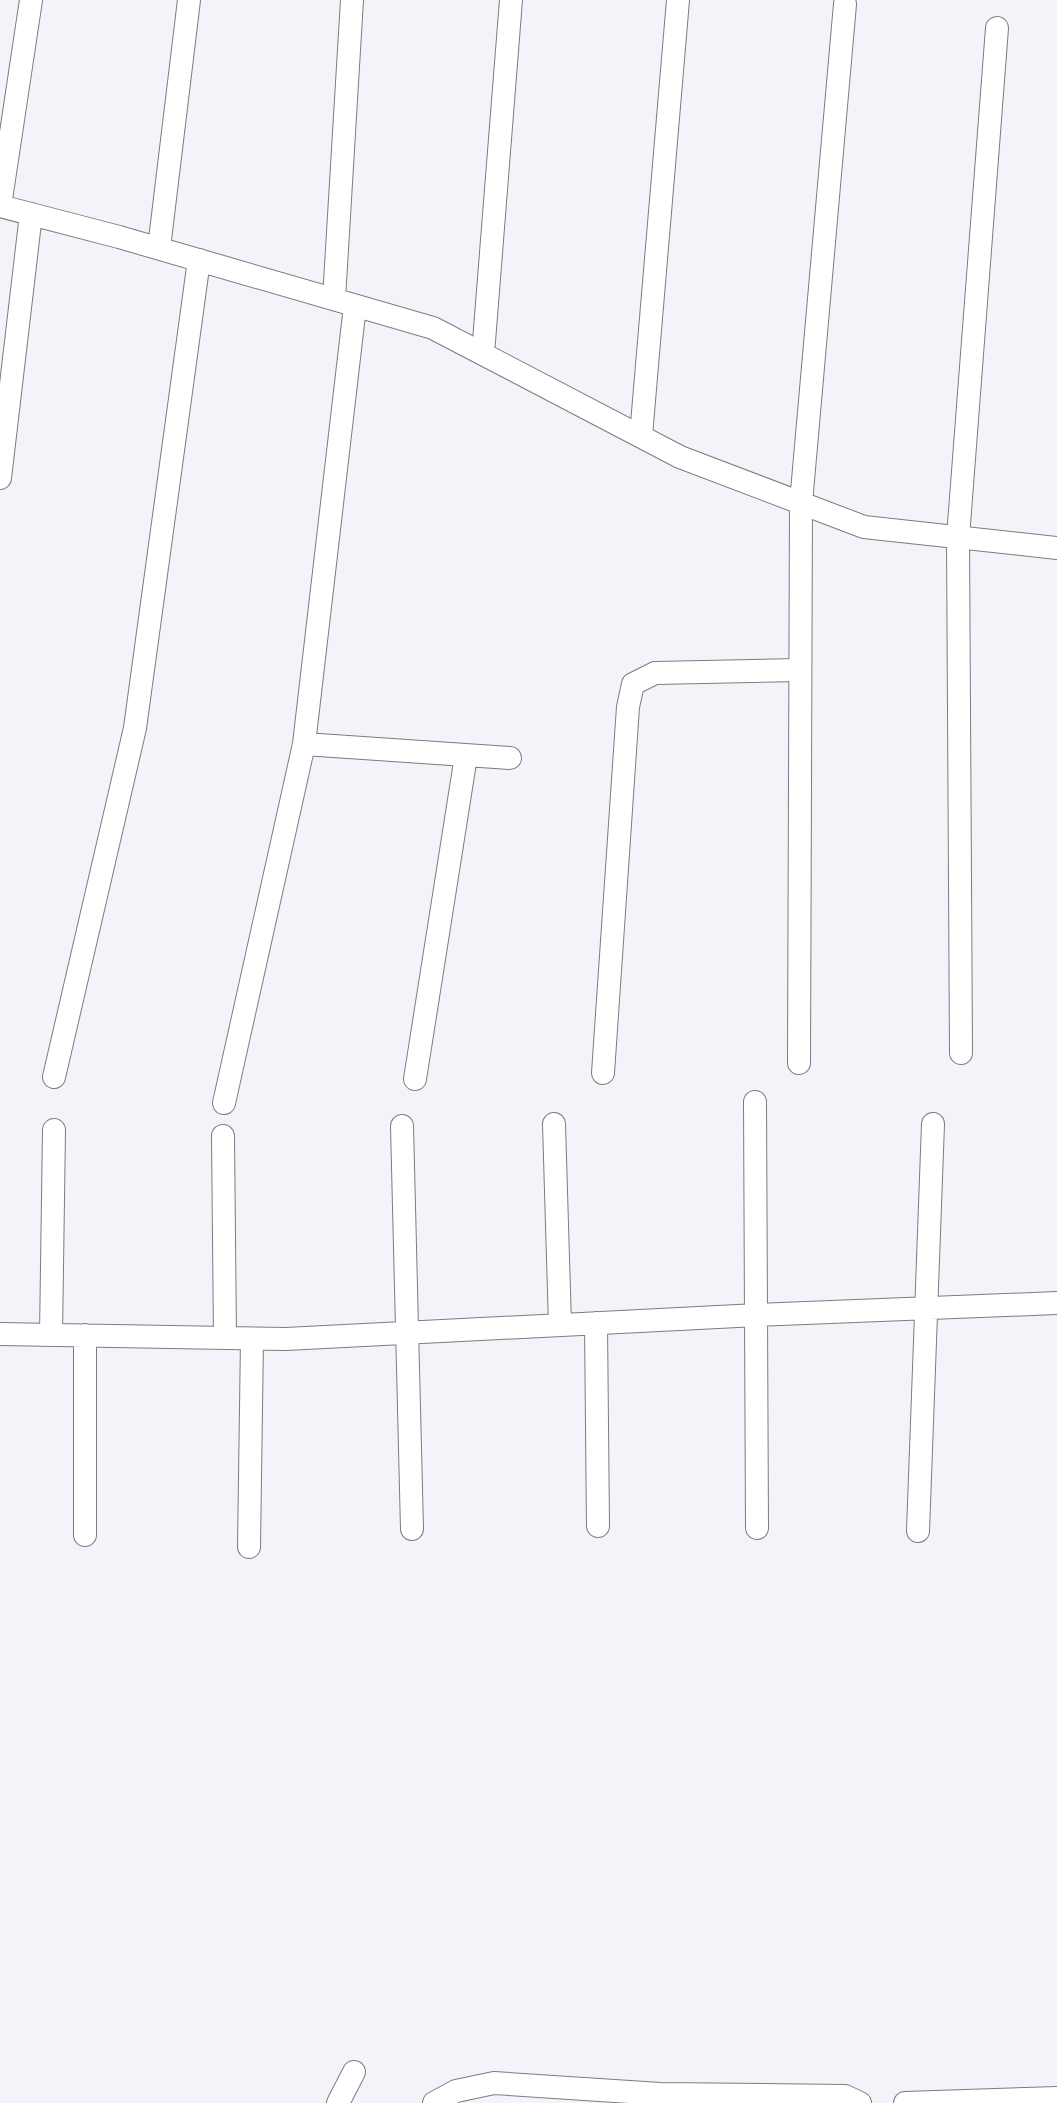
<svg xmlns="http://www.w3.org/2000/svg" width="1057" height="2103" viewBox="0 0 1057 2103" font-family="'Nunito Sans',sans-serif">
<rect width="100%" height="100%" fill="#f6f2f9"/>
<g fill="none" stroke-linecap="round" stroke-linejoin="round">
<defs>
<path id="minor" d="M0 206 119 237 433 328 680 457 864 527 1057 548
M0 206 31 0
M159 248 189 0
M334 299 352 0
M483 354 511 0
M641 436 678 0
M0 478 31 214
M304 744 510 758
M961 1053 958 537 997 28
M799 1063 801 503 845 4
M603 1073 628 707 633 684 655 673 800 670
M54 1077 135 728 199 260
M415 1079 466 756
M755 1102 757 1528
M224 1103 304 744 355 306
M554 1124 560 1325
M402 1126 412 1529
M223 1136 225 1338
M596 1323 598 1526
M0 1334 286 1339 757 1315 1057 1303
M51 1335 54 1130
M918 1531 933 1124
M85 1535V1335
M249 1547 252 1339
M338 2103 354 2072
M434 2103 456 2091 494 2083 660 2094 845 2096 860 2103
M905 2103 1057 2098"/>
</defs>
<use href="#minor" stroke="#7e7a81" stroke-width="24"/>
<use href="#minor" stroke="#fff" stroke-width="22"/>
</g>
</svg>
